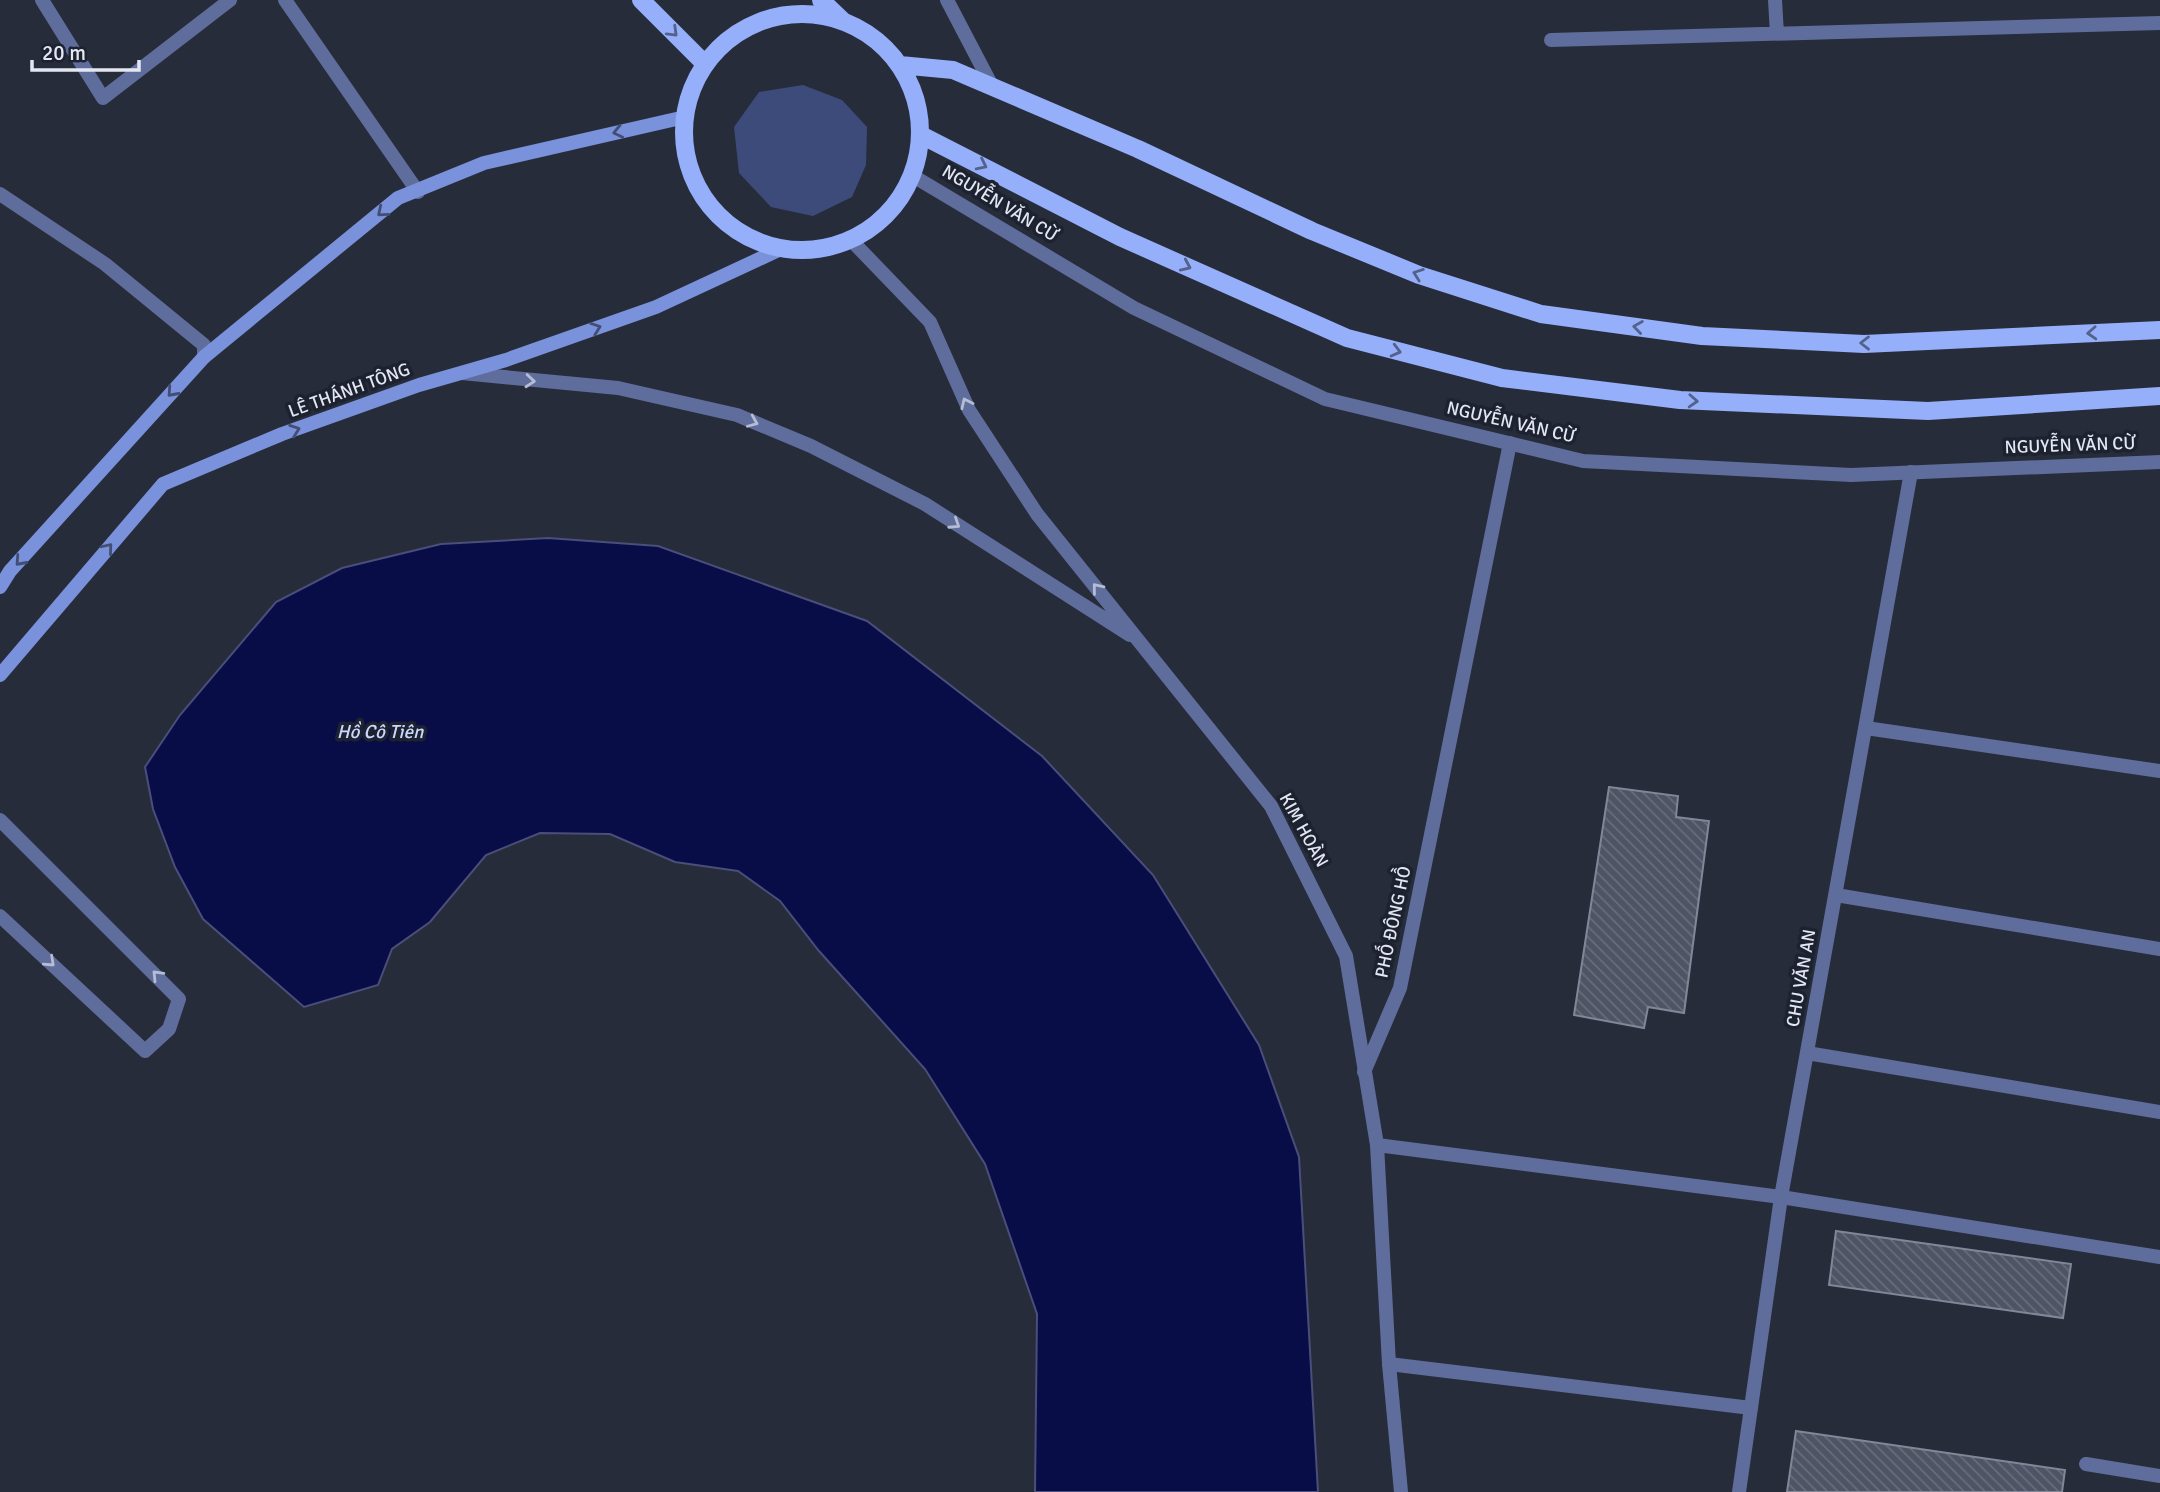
<svg xmlns="http://www.w3.org/2000/svg" width="2160" height="1492" viewBox="0 0 2160 1492" font-family="Signika,sans-serif">
<defs>
<pattern id="building-back-hatch" width="6" height="6" patternUnits="userSpaceOnUse" patternTransform="scale(1.75)"><rect width="6" height="6" fill="#4e5464"/><path d="M-1 5l2 2M0 0l6 6M5-1l2 2" fill="none" stroke="#676d7b"/></pattern>
</defs>
<rect width="100%" height="100%" fill="#272c3a"/>
<path fill="#3d4b7a" d="M803 85 842 100 867 127 866 165 852 197 813 216 771 207 739 173 734 127 759 92Z"/>
<path fill="#080c47" stroke="#4a4e7a" stroke-width="2" d="M548 538 658 546 867 621 1042 756 1153 875 1259 1045 1299 1157 1318 1492H1035L1037 1314 985 1164 925 1069 819 951 780 901 738 871 675 862 610 834 540 833 486 855 430 922 392 949 378 985 304 1007 203 919 175 867 153 809 145 767 180 715 276 602 342 568 441 544Z"/>
<path fill="url(#building-back-hatch)" stroke="#808798" stroke-width="2" d="M1609 787 1678 796 1676 817 1709 821 1684 1013 1648 1007 1644 1028 1574 1015Z
M1836 1231 2071 1264 2063 1318 1829 1285Z
M1796 1431 2065 1470 2062 1492H1787Z"/>
<g fill="none" stroke-linecap="round" stroke-linejoin="round">
<path stroke="#5e6d9b" stroke-width="14" d="M0 820 179 999 169 1029 145 1051 0 916
M1389 1364 1751 1408
M2086 1464 2160 1476"/>
<path stroke="#5e6d9b" stroke-width="14" d="M42 0 103 98 230 0
M285 0 418 192
M947 0 992 86
M1775 0 1777 34
M1551 40 2160 23
M0 194 105 264 204 345V357
M1866 728 2160 771
M1836 895 2160 949
M1807 1053 2160 1112
M1364 1072 1400 988 1510 443
M1377 1145 1781 1197 2160 1257
M1739 1492 1781 1197 1911 472"/>
<path stroke="#5e6d9b" stroke-width="14" d="M913 176 1134 308 1325 399 1583 461 1851 475 2160 462
M851 240 930 322 969 410 1037 514 1271 806 1346 956 1377 1145 1389 1364 1401 1492
M462 373 618 388 737 415 811 446 925 504 1130 635"/>
<path stroke="#7a91db" stroke-width="14" d="M0 587 10 571 204 357 398 198 484 163 685 117
M0 675 163 484 282 434 419 385 506 360 656 307 783 248"/>
<path stroke="#96affb" stroke-width="18" d="M641 0 705 64
M821 0 843 21
M684 132a118 118 0 1 1 236 0a118 118 0 1 1-236 0Z
M900 65 953 70 1138 149 1312 231 1419 275 1541 314 1702 336 1864 344 2160 330
M921 135 1120 237 1347 338 1502 378 1680 400 1928 411 2160 396"/>
</g>
<defs><path id="oneway-chevron" d="M-2-3.5L2.5 0L-2 3.5" fill="none" stroke-width="1.6" stroke-linecap="round" stroke-linejoin="round" transform="scale(1.75)"/></defs>
<g stroke="#53618b">
<use href="#oneway-chevron" transform="translate(673 32) rotate(44)"/>
<use href="#oneway-chevron" transform="translate(982 165) rotate(26)"/>
<use href="#oneway-chevron" transform="translate(1186 266) rotate(24)"/>
<use href="#oneway-chevron" transform="translate(1418 274) rotate(-160)"/>
<use href="#oneway-chevron" transform="translate(1638 327) rotate(-172)"/>
<use href="#oneway-chevron" transform="translate(2092 333) rotate(177)"/>
<use href="#oneway-chevron" transform="translate(1865 343) rotate(-180)"/>
<use href="#oneway-chevron" transform="translate(1396 351) rotate(15)"/>
<use href="#oneway-chevron" transform="translate(1693 401) rotate(3)"/>
</g>
<g stroke="#424e74">
<use href="#oneway-chevron" transform="translate(618 132) rotate(167)"/>
<use href="#oneway-chevron" transform="translate(382 212) rotate(140)"/>
<use href="#oneway-chevron" transform="translate(596 328) rotate(-20)"/>
<use href="#oneway-chevron" transform="translate(172 392) rotate(132)"/>
<use href="#oneway-chevron" transform="translate(295 430) rotate(-20)"/>
<use href="#oneway-chevron" transform="translate(108 548) rotate(-50)"/>
<use href="#oneway-chevron" transform="translate(20 561) rotate(132)"/>
</g>
<g stroke="#b5bcd3">
<use href="#oneway-chevron" transform="translate(530 381) rotate(5)"/>
<use href="#oneway-chevron" transform="translate(966 403) rotate(-115)"/>
<use href="#oneway-chevron" transform="translate(753 422) rotate(23)"/>
<use href="#oneway-chevron" transform="translate(955 524) rotate(33)"/>
<use href="#oneway-chevron" transform="translate(1097 588) rotate(-129)"/>
<use href="#oneway-chevron" transform="translate(50 962) rotate(43)"/>
<use href="#oneway-chevron" transform="translate(157 975) rotate(-134)"/>
</g>
<g text-anchor="middle" dominant-baseline="central" stroke-width="7" stroke-linejoin="round" paint-order="stroke">
<g font-size="18" fill="#e4e7f1" stroke="#1d2230">
<text transform="translate(1000 203) rotate(31)">NGUYỄN VĂN CỪ</text>
<text transform="translate(349 390) rotate(-20)">LÊ THÁNH TÔNG</text>
<text transform="translate(1511 422) rotate(13)">NGUYỄN VĂN CỪ</text>
<text transform="translate(2070 445) rotate(-2)">NGUYỄN VĂN CỪ</text>
<text transform="translate(1304 830) rotate(61)">KIM HOÀN</text>
<text transform="translate(1393 922) rotate(-78)">PHỐ ĐÔNG HỒ</text>
<text transform="translate(1801 978) rotate(-80)">CHU VĂN AN</text>
</g>
<g font-size="19" font-style="italic" fill="#cbd8fe" stroke="#1d2230">
<text x="380" y="732">Hồ Cô Tiên</text>
</g>
</g>
<path d="M32 60v10h107v-10" fill="none" stroke="#e4e7f1" stroke-width="3.5"/>
<text x="42" y="60" font-size="21" fill="#e4e7f1" stroke="#1d2230" stroke-width="5" paint-order="stroke">20 m</text>
</svg>
